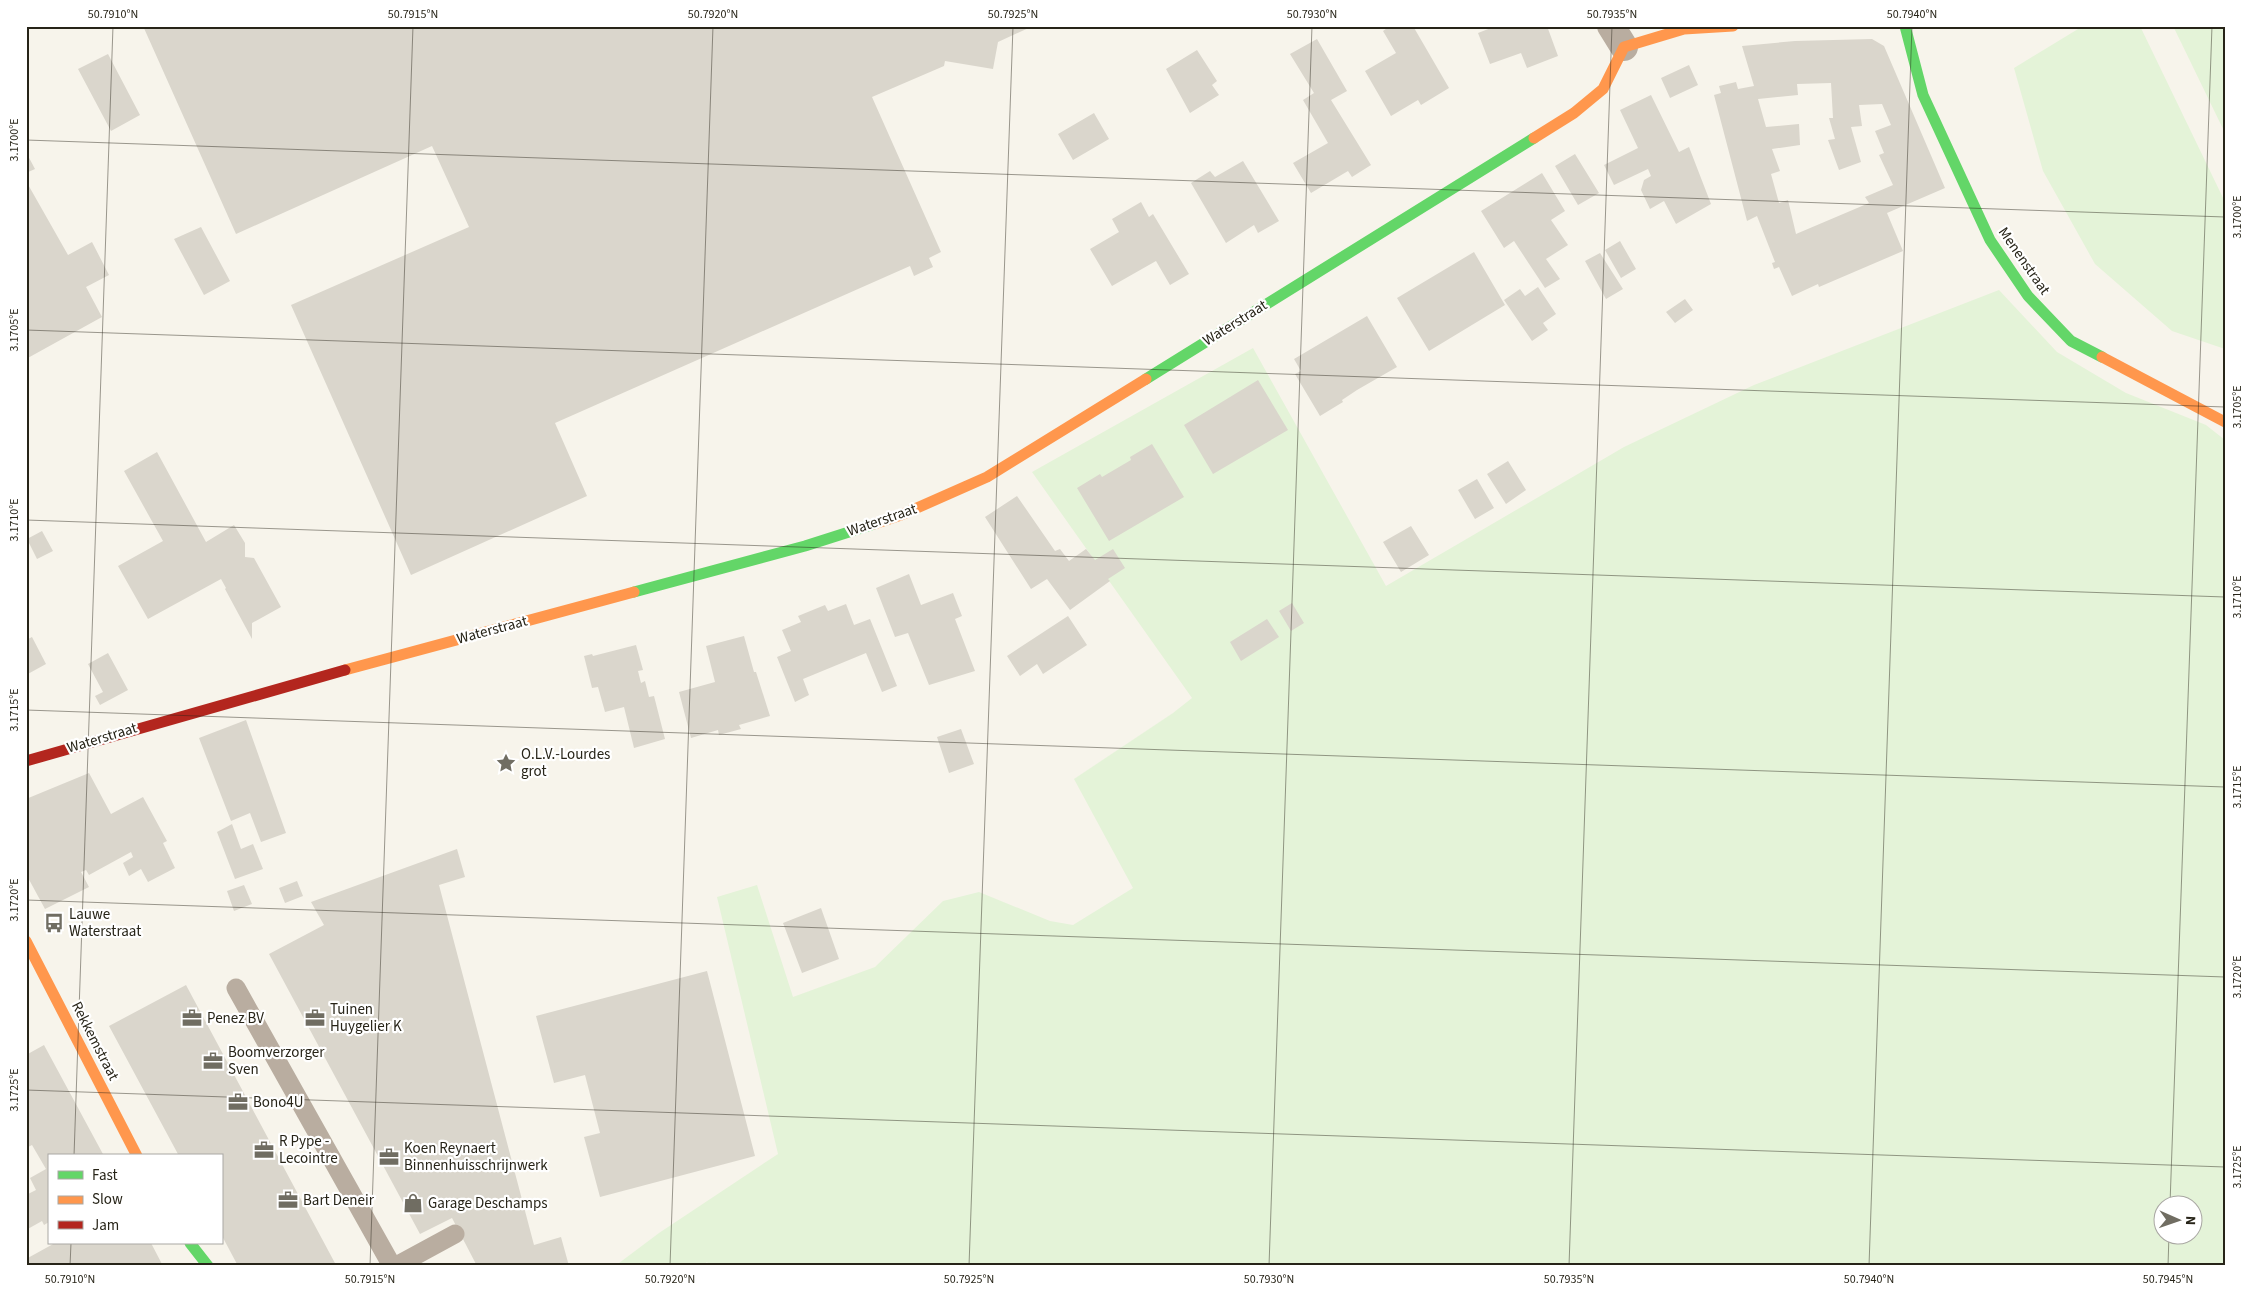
<svg xmlns="http://www.w3.org/2000/svg" width="2251" height="1292" viewBox="0 0 2251 1292" font-family="'Source Sans 3',sans-serif">
<rect width="100%" height="100%" fill="#f7f4eb"/>
<path fill="#e4f3d8" fill-rule="evenodd" d="M2083 26H2140L2225 202V349L2172 331 2095 264 2043 171 2014 68Z
M2173 26H2225V133L2175 30Z
M1999 290 2057 352 2126 393 2206 425 2225 440V1266H710L707 1262 702 1266H615L659 1233 778 1154 717 897 757 885 793 997 875 967 943 901 979 892 1050 921 1073 925 1133 888 1074 779 1173 713 1192 698 1032 472 1253 348 1386 586 1624 447 1754 385ZM2164 1204H2194V1234H2164Z"/>
<path fill="#dad6cc" fill-rule="evenodd" d="M143 26H1033L998 42 993 69 945 61 944 66 872 97 941 252 929 258 933 267 914 276 910 266 555 423 587 496 411 575 291 305 469 227 432 146 236 234Z
M1390 26H1413L1449 88 1421 105 1418 100 1391 116 1365 71 1396 53 1383 31Z
M1496 26H1547L1558 56 1527 68 1521 53 1490 64 1478 33Z
M1317 39 1347 91 1331 100 1371 165 1352 177 1348 171 1311 193 1293 163 1328 143 1303 100 1314 93 1290 54Z
M1872 39 1884 46 1945 188 1887 213 1903 251 1819 287 1818 284 1792 296 1779 267 1774 269 1772 263 1775 262 1757 216 1747 221 1714 95 1721 93 1719 86 1736 82 1738 89 1754 86 1742 46 1795 41ZM1831 83 1833 118H1829L1835 139 1828 140 1839 170 1861 162 1851 127 1862 126 1859 105 1882 104 1891 125 1875 131 1884 153 1879 155 1893 185 1865 197 1869 203 1796 234 1788 200 1779 203 1771 174 1780 171 1772 149 1800 145 1799 124 1766 127 1758 99 1798 95 1797 84Z
M1197 50 1217 81 1212 85 1219 95 1190 113 1166 69Z
M108 54 140 115 111 131 78 69Z
M1689 65 1698 85 1670 98 1661 78Z
M1651 95 1679 152 1689 147 1711 204 1676 224 1664 201 1650 209 1641 190 1644 180 1651 176 1648 169 1614 185 1604 165 1638 148 1620 110Z
M1094 113 1109 139 1073 160 1058 134Z
M26 152 35 169 26 173Z
M1575 154 1599 193 1578 205 1555 166Z
M1243 161 1279 221 1258 233 1254 225 1226 243 1191 183 1210 171 1215 177Z
M1542 173 1565 211 1551 220 1568 245 1546 259 1560 279 1545 288 1514 241 1504 248 1481 211Z
M26 181 68 255 92 242 109 275 86 287 102 317 26 359Z
M1141 202 1149 217 1153 214 1189 274 1170 285 1156 261 1112 286 1090 249 1119 232 1112 219Z
M201 227 230 281 204 295 174 239Z
M1620 241 1636 269 1621 278 1605 250Z
M1474 252 1505 305 1429 351 1397 298Z
M1600 253 1623 289 1606 299 1585 261Z
M1538 287 1556 314 1543 323 1548 330 1532 341 1504 300 1520 289 1525 296Z
M1685 299 1693 310 1675 323 1666 312Z
M1367 316 1397 367 1357 390 1342 400 1343 402 1320 416 1295 374 1301 371 1294 359Z
M1258 380 1288 430 1213 474 1184 425Z
M1152 444 1184 497 1109 541 1077 488 1100 474 1102 477 1131 460 1130 457Z
M157 452 206 542 234 525 245 543V557L254 558 281 607 252 623V639L225 589 226 588 221 579 148 619 118 566 163 541 124 471Z
M1508 461 1526 490 1506 504 1487 474Z
M1477 479 1494 508 1475 519 1458 490Z
M1017 496 1055 551 1060 549 1069 561 1086 549 1095 560 1113 549 1125 568 1108 579 1110 581 1070 610 1047 579 1031 589 985 517Z
M1411 526 1429 555 1401 572 1383 542Z
M42 531 53 551 37 559 27 539Z
M909 574 921 605 953 593 962 616 955 619 975 671 929 685 908 633 895 637 876 588Z
M1292 603 1304 623 1291 631 1279 611Z
M846 604 854 625 870 619 897 686 882 692 866 653 803 679 809 695 795 702 777 657 791 651 782 630 801 622 798 616 825 605 828 611Z
M1068 616 1087 645 1043 674 1037 664 1020 676 1007 656Z
M1267 619 1279 637 1241 661 1230 642Z
M744 636 754 672H756L770 716 739 725 741 729 719 735 718 730 691 738 679 692 715 682 706 646Z
M32 637 46 664 26 675V640Z
M636 645 643 670 638 671 641 683 645 681 649 697 654 696 665 739 634 748 624 707 605 712 598 687 592 688 584 656 592 654 593 656Z
M108 653 128 690 100 705 95 696 103 692 88 664Z
M246 720 286 833 261 842 250 813 231 821 199 738Z
M961 729 974 764 949 773 937 737Z
M89 773 111 814 143 797 167 841 163 843 175 868 148 882 141 869 129 876 123 863 133 857 131 852 89 875 86 870 81 872 89 887 45 909 26 874V799Z
M232 824 241 849 253 844 263 869 235 879 217 832Z
M457 849 465 877 439 885 534 1245 561 1237 569 1266H477L452 1218 420 1234 269 954 324 925 311 902Z
M297 881 303 896 285 903 279 888Z
M244 885 252 904 234 911 227 891Z
M821 908 839 959 802 973 783 923Z
M707 971 755 1156 600 1197 584 1137 600 1133 585 1075 554 1083 536 1016Z
M186 985 336 1265 334 1266H238L221 1234V1156H179L109 1026Z
M44 1045 104 1156H49V1222L44 1225 42 1221 26 1230V1195L36 1190 30 1178 46 1169 32 1145 26 1148V1055Z
M55 1243H151L163 1266H26V1259Z"/>
<g fill="none" stroke-linecap="round" stroke-linejoin="round">
<path stroke="#b9ada0" stroke-width="19" d="M236 988 392 1266
M396 1266 455 1234"/>
<path stroke="#b9ada0" stroke-width="28" d="M1611 26 1624 47"/>
<path stroke="#63d668" stroke-width="11" d="M1905 26 1923 95 1990 240 2028 296 2071 341 2102 357
M1146 379 1534 138
M634 592 805 546 874 524
M190 1243 208 1266"/>
<path stroke="#ff974d" stroke-width="11" d="M1534 138 1574 113 1603 89 1624 47 1684 29 1733 26
M2102 357 2225 422
M874 524 901 515 987 477 1146 379
M345 670 634 592
M26 941 137 1156"/>
<path stroke="#b3261e" stroke-width="11" d="M26 761 345 670"/>
</g>
<path fill="none" stroke="#272418" stroke-width="1" stroke-opacity="0.45" d="M2205 26 2225 27M26 140 2225 217M26 330 2225 407M26 520 2225 597M26 710 2225 787M26 900 2225 977M26 1090 2225 1167M74 1156 113 26M2170 1204 2212 26M70 1266 71 1243M370 1266 413 26M670 1266 713 26M969 1266 1013 26M1269 1266 1312 26M1569 1266 1612 26M1869 1266 1912 26M2168 1266 2169 1234"/>
<defs>
<symbol id="sight-bare" viewBox="-9 -9 18 18"><path d="M0-6L1.8-2.2L6-1.7L2.9 1.2L3.7 5.4L0 3.3L-3.7 5.4L-2.9 1.2L-6-1.7L-1.8-2.2Z" fill="#706d62" stroke="#fff" stroke-width="2.5" paint-order="stroke"/></symbol>
<symbol id="bus-bare" viewBox="-9 -9 18 18"><path d="M-5-6H5V4H4V6H2V4H-2V6H-4V4H-5ZM-3.5-4V0h7V-4ZM-3.5 1.2v1.5H-2V1.2ZM2 1.2v1.5H3.5V1.2Z" fill="#706d62" stroke="#fff" stroke-width="2.5" paint-order="stroke"/></symbol>
<symbol id="office-bare" viewBox="-9 -9 18 18"><path d="M-6-3h4V-5.5h4V-3h4V5H-6ZM-1-4.5V-3h2v-1.5ZM-6 0V1H6V0Z" fill="#706d62" stroke="#fff" stroke-width="2.5" paint-order="stroke"/></symbol>
<symbol id="shop-bare" viewBox="-9 -9 18 18"><path d="M-5-2.5h2.3a2.7 3.5 0 0 1 5.4 0H5L5.5 6h-11ZM-1.5-2.5h3a1.5 2.3 0 0 0-3 0Z" fill="#706d62" stroke="#fff" stroke-width="2.5" paint-order="stroke"/></symbol>
</defs>
<g fill-rule="evenodd">
<use href="#sight-bare" x="492" y="749" width="28" height="28"/>
<use href="#bus-bare" x="40" y="909" width="28" height="28"/>
<use href="#office-bare" x="178" y="1004" width="28" height="28"/>
<use href="#office-bare" x="301" y="1004" width="28" height="28"/>
<use href="#office-bare" x="199" y="1047" width="28" height="28"/>
<use href="#office-bare" x="224" y="1088" width="28" height="28"/>
<use href="#office-bare" x="250" y="1136" width="28" height="28"/>
<use href="#office-bare" x="375" y="1143" width="28" height="28"/>
<use href="#office-bare" x="274" y="1186" width="28" height="28"/>
<use href="#shop-bare" x="399" y="1189" width="28" height="28"/>
</g>
<g text-anchor="middle" dominant-baseline="central" stroke-width="4.5" stroke-linejoin="round" paint-order="stroke">
<g font-size="15" fill="#272418" stroke="#fff">
<text transform="translate(2024 261) rotate(55)">Menenstraat</text>
<text transform="translate(1235 323) rotate(-32)">Waterstraat</text>
<text transform="translate(882 520) rotate(-19)">Waterstraat</text>
<text transform="translate(492 630) rotate(-15)">Waterstraat</text>
<text transform="translate(102 738) rotate(-17)">Waterstraat</text>
<text transform="translate(95 1041) rotate(63)">Rekkemstraat</text>
</g>
<g font-size="15" fill="#272418" stroke="#fff" text-anchor="start">
<text x="521" y="754">O.L.V.-Lourdes<tspan x="521" dy="17">grot</tspan></text>
<text x="69" y="914">Lauwe<tspan x="69" dy="17">Waterstraat</tspan></text>
<text x="330" y="1009">Tuinen<tspan x="330" dy="17">Huygelier K</tspan></text>
<text x="207" y="1018">Penez BV</text>
<text x="228" y="1052">Boomverzorger<tspan x="228" dy="17">Sven</tspan></text>
<text x="253" y="1102">Bono4U</text>
<text x="279" y="1141">R Pype -<tspan x="279" dy="17">Lecointre</tspan></text>
<text x="404" y="1148">Koen Reynaert<tspan x="404" dy="17">Binnenhuisschrijnwerk</tspan></text>
<text x="303" y="1200">Bart Deneir</text>
<text x="428" y="1203">Garage Deschamps</text>
</g>
</g>
<rect width="2251" height="1292" fill="none" stroke="#ffffff" stroke-width="55"/>
<rect x="48" y="1154" width="175" height="90" fill="#ffffff" stroke="#a9a7a3"/>
<rect x="58" y="1171" width="25" height="8" fill="#63d668" stroke="#a9a7a3"/>
<text x="92" y="1180" font-size="15" fill="#272418">Fast</text>
<rect x="58" y="1196" width="25" height="8" fill="#ff974d" stroke="#a9a7a3"/>
<text x="92" y="1204" font-size="15" fill="#272418">Slow</text>
<rect x="58" y="1221" width="25" height="8" fill="#b3261e" stroke="#a9a7a3"/>
<text x="92" y="1230" font-size="15" fill="#272418">Jam</text>
<g transform="translate(2178 1220) rotate(92)"><circle r="24" fill="#ffffff" stroke="#a9a7a3"/>
<path d="M0-4L9 19L0 12L-9 19Z" fill="#706d62"/>
<text y="-8" font-size="14" font-weight="bold" text-anchor="middle" fill="#272418">N</text>
</g>
<rect x="28" y="28" width="2196" height="1236" fill="none" stroke="#272418" stroke-width="2"/>
<g font-size="12" text-anchor="middle" fill="#272418">
<text x="113" y="18">50.7910°N</text>
<text x="413" y="18">50.7915°N</text>
<text x="713" y="18">50.7920°N</text>
<text x="1013" y="18">50.7925°N</text>
<text x="1312" y="18">50.7930°N</text>
<text x="1612" y="18">50.7935°N</text>
<text x="1912" y="18">50.7940°N</text>
<text transform="translate(14 140) rotate(-90)" y="4">3.1700°E</text>
<text transform="translate(2237 217) rotate(-90)" y="4">3.1700°E</text>
<text transform="translate(14 330) rotate(-90)" y="4">3.1705°E</text>
<text transform="translate(2237 407) rotate(-90)" y="4">3.1705°E</text>
<text transform="translate(14 520) rotate(-90)" y="4">3.1710°E</text>
<text transform="translate(2237 597) rotate(-90)" y="4">3.1710°E</text>
<text transform="translate(14 710) rotate(-90)" y="4">3.1715°E</text>
<text transform="translate(2237 787) rotate(-90)" y="4">3.1715°E</text>
<text transform="translate(14 900) rotate(-90)" y="4">3.1720°E</text>
<text transform="translate(2237 977) rotate(-90)" y="4">3.1720°E</text>
<text transform="translate(14 1090) rotate(-90)" y="4">3.1725°E</text>
<text transform="translate(2237 1167) rotate(-90)" y="4">3.1725°E</text>
<text x="70" y="1283">50.7910°N</text>
<text x="370" y="1283">50.7915°N</text>
<text x="670" y="1283">50.7920°N</text>
<text x="969" y="1283">50.7925°N</text>
<text x="1269" y="1283">50.7930°N</text>
<text x="1569" y="1283">50.7935°N</text>
<text x="1869" y="1283">50.7940°N</text>
<text x="2168" y="1283">50.7945°N</text>
</g>
</svg>
